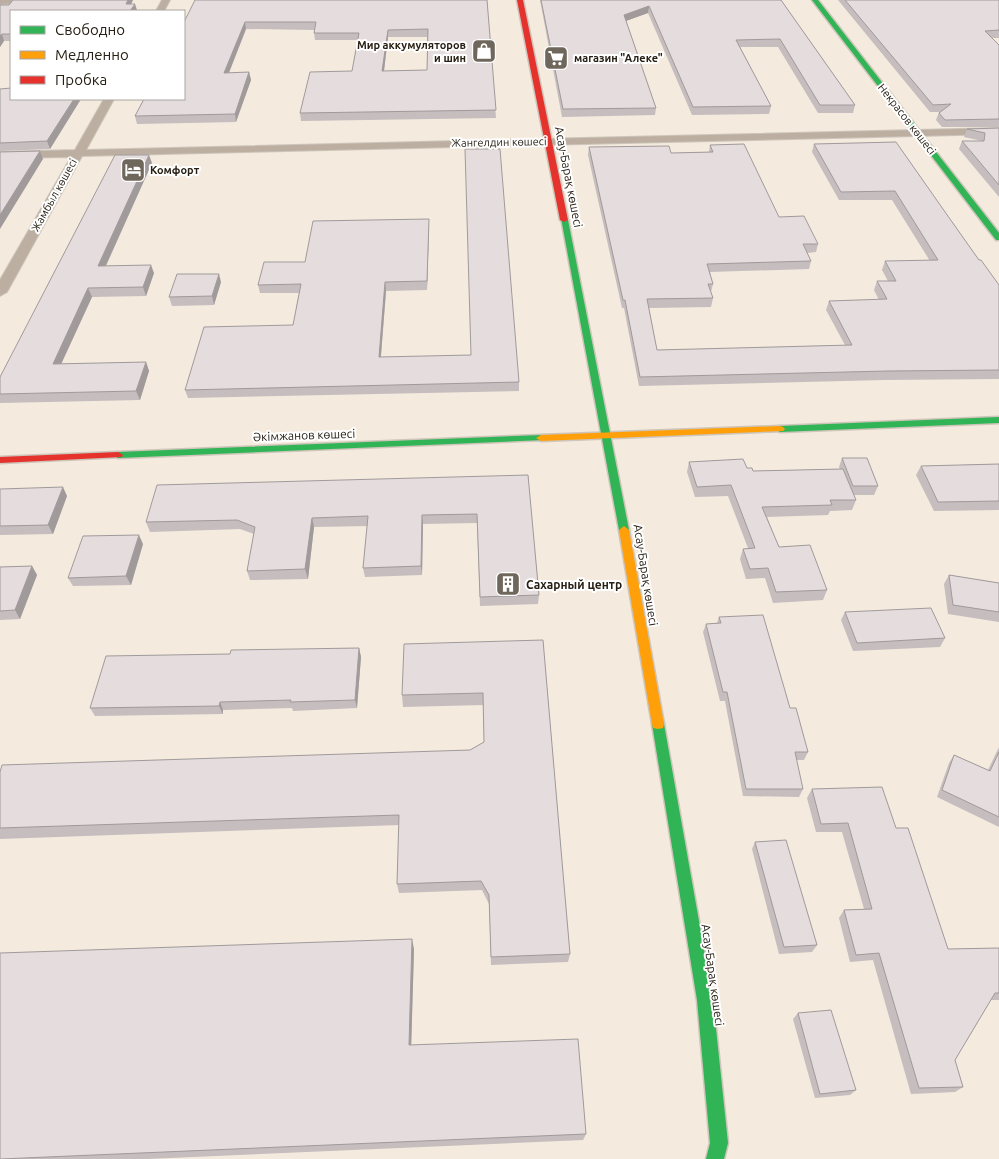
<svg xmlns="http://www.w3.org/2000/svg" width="999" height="1159" viewBox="0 0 999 1159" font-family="Ubuntu,sans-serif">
<rect width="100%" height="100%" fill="#f4eadd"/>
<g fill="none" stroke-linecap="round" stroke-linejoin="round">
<defs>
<path id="street" d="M0 0H30L26 3 0 4Z
M162 0H170L164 11H156Z
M104 99H114L86 150 999 128V134L82 156 7 292 0 296V280L71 157 0 158V152L75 150Z"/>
<path id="fast" d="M812 0H818L999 233V240H996Z
M561 218 568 220 629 530 624 534 619 530Z
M999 417V423L780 432 775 429 780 426Z
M541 435 544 436 546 438 544 440 118 458 113 455 118 452Z
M658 719 663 720 664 724 713 1000 728 1143 724 1159H706L710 1143 697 1000 652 724 653 720Z"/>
<path id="slow" d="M780 426 783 427 785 429 783 431 541 441 536 438 541 435Z
M624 526 629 530 664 724 663 728 658 729 653 728 652 724 619 530Z"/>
<path id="jam" d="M517 0H523L568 220 564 222 560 220Z
M118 452 123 455 122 457 0 463V457Z"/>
</defs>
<use href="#street" stroke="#cec5bb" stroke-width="2"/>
<use href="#fast" stroke="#cec5bb" stroke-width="3"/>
<use href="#slow" stroke="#cec5bb" stroke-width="3"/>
<use href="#jam" stroke="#cec5bb" stroke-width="3"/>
<use href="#street" fill="#bcafa2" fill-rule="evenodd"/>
<use href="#fast" fill="#30b455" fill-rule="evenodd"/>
<use href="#slow" fill="#ff9f0a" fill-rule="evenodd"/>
<use href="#jam" fill="#e5322d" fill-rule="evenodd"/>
</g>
<path fill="#c5bdbe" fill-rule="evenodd" d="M13 0H133L131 4 137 10 136 11H11V41H4L0 47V5H9Z
M487 0 496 118 301 121 300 113 352 71 358 40H315L314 33V30L246 29 229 73 249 72 251 80 236 122 137 124 135 116 184 22ZM388 37H427V70L384 71Z
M540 0H781L855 105 853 113H818L778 47H740L771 106 769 114 692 115 648 13 626 21 656 108 655 115 562 117Z
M838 0H999V38H992L999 45V127H942L936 120 939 112H930Z
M0 89 81 99 50 149 0 151Z
M999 128V197L959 149 962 141H982L964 137 967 129Z
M814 144 950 219 979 260 999 285V379L884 380 639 386 624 308H622L588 155 589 147 671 153 709 152 710 145 779 217 818 244 816 252 807 253 811 261 809 269 710 272 713 284 711 292 713 298 711 307 649 308 657 350 845 345 826 310 829 301 879 300 874 290 877 281H888L882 270 885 261H930L892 200H839L812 152Z
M152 163 106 266 154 273 146 296 92 297 61 364 146 362 149 371 140 400 0 403V377Z
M429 227 427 290 386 291 381 357 519 382V391L188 398 185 390 293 325 299 293H260L258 285Z
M221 282 214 305 172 306 169 297Z
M842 458 878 486 874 495H854L856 500 852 510 830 511 828 515 767 517 779 547 827 590 823 600 773 603 765 578 746 579 740 559 743 549 748 548 728 496 695 497 687 472 689 462 747 468 753 471 840 469 839 467Z
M999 464V510L934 511 916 475 921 466Z
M528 475 539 595 538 604 480 606 477 523 423 524 422 575 365 577 363 568 367 526 314 527 308 579 250 580 247 571 254 534 240 529 150 532 146 522Z
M0 489 67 496 53 534 0 535Z
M143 544 131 585 73 586 68 578Z
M32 566 37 575 20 619 0 620V567Z
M949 575 999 583V622L948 614 944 584Z
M845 612 945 638 940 647 853 651 841 620Z
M719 617 790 708 808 752 804 760H796L803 789 799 797 743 796 725 701H720L703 632 706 624 717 623Z
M543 640 570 954 568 962 491 965 489 904 482 890 399 893 397 884 399 825 0 839V772L470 750 484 742 483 705 403 707 402 695Z
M359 648 361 657 357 708 293 711 292 708 223 710V714L95 716 90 708 230 654Z
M999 747V827L937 797 949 763 954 755 988 770Z
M812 789 896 828 948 949 999 948V1000H991L955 1060 963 1087 955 1092 911 1094 873 960 850 962 839 918 844 910 864 909 842 832H816L807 798Z
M755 842 817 945 812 952 779 954 752 849Z
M414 949 411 1045 586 1134 583 1140 147 1159H0Z
M798 1013 856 1090 850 1095 815 1098 793 1019Z"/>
<path fill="#a09a9b" d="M128 0H133L128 10 126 4Z
M135 4 137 10 136 11H130Z
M649 6 648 13 623 22 624 15Z
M245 22 246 29 226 80 224 73Z
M388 30V37L383 79 382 71Z
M2 34 4 41 0 47V36Z
M249 72 251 80 236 122 235 114Z
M74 99H81L50 149 47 141Z
M40 151 43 159 0 229V215Z
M149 155 152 163 102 274 98 266Z
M429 219V227L427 290V281Z
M151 265 154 273 146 296 143 287Z
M219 274 221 282 214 305 212 296Z
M385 282 386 291 380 366 379 357Z
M88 288 92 297 57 373 53 364Z
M146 362 149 371 140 400 136 391Z
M63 487 67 496 53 534 48 525Z
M422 515 423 524 422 575 421 566Z
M312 518 314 527 308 579 305 569Z
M139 535 143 544 131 585 126 576Z
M32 566 37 575 20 619 15 610Z
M359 648 361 657 357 708 355 700Z
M220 702 223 710V714L219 706Z
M412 939 414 949 411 1053 409 1045Z"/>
<path fill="#e5dcdd" stroke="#a09a9b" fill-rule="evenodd" d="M13 0H128L126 4H135L130 11H11V34H2L0 36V5H9Z
M195 0H487L496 110 300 113 310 72 352 71 359 33H314L316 22H245L224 73 249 72 235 114 135 116 144 99H184V22ZM428 29 427 70 382 71 388 30Z
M541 0H781L855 105H820L780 39 736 40 771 106 693 107 649 6 624 15 656 108 563 109Z
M845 0H999V30L985 31 999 45V119L945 120 939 113 951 104 933 105Z
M11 88V99H74L47 141 0 143V89Z
M999 128V185L962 141H984L985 133 967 129Z
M896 142 950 219 979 260H981L999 285V370L887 371 640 377 625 300H623L589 147 669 146 671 153 713 152 710 145 744 144 779 217 804 216 818 244H803L811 261 707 264 713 284H708L713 298 647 299 657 350 852 345 829 301 887 299 877 281H896L885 261 938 260 895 191 841 192 814 144Z
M465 149H500L519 382 185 390 204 327 293 325 301 284 258 285 264 262H305L313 221 429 219 427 281 385 282 379 357 471 355Z
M40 151 0 215V152Z
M115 155H149L98 266 151 265 143 287 88 288 53 364 146 362 136 391 0 394V377Z
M177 274H219L212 296 169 297Z
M842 458H867L878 486H853Z
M743 459 747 468H752L753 471 843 469 856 500H830L832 505 762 507 779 547 810 545 827 590 776 592 768 568 750 569 743 549 755 548 731 485 697 487 689 462Z
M999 464V501L938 502 921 466Z
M528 475 539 595 480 597 477 514 422 515 421 566 363 568 368 516 312 518 305 569 247 571 255 527 237 520 146 522 157 485Z
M63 487 48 525 0 526V489Z
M139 535 126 576 68 578 83 536Z
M32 566 15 610 0 611V567Z
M949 575 999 583V612L953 605Z
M931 608 945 638 857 643 845 612Z
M763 615 790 708H796L808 752H795L803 789H746L727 692H723L706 624 721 623 719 617Z
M543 640 570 954 491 957 489 895 481 881 397 884 399 815 0 828V772L2 765 470 750 484 742 483 693 402 695 404 644Z
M359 648 355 700 290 702 291 700 220 702 219 706 90 708 106 656 230 654 231 650Z
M999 752V817L942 790 954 755 990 771Z
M882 787 896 828H908L948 949 999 948V993H995L955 1060 963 1087 919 1088 879 953 856 955 844 910 872 909 848 823 821 824 812 789Z
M786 840 817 945 784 947 755 842Z
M412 939 409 1045 578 1039 586 1134 0 1159V953Z
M831 1010 856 1090 820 1094 798 1013Z"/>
<defs>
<symbol id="shop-square" viewBox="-11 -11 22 22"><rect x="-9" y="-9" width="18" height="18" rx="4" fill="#6f675b" stroke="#fff"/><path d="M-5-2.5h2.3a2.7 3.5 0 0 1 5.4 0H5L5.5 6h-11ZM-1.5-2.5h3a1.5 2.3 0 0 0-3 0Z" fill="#fff"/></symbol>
<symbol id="supermarket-square" viewBox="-11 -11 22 22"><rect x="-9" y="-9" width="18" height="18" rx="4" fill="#6f675b" stroke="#fff"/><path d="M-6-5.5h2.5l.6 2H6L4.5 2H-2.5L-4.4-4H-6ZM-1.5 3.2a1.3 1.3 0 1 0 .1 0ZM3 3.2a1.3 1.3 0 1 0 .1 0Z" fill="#fff"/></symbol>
<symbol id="hotel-square" viewBox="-11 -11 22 22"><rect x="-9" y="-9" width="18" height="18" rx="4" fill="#6f675b" stroke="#fff"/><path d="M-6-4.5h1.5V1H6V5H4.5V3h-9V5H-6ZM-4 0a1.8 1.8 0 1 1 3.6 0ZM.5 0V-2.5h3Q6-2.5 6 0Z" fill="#fff"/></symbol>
<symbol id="building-square" viewBox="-11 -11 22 22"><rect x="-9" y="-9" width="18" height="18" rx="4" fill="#6f675b" stroke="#fff"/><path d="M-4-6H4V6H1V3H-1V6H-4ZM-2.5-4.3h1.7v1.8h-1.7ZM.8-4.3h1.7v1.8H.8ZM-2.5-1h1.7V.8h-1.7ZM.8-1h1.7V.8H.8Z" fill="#fff"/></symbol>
</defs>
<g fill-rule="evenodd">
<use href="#shop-square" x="470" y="37" width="28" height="28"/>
<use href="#supermarket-square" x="542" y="44" width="28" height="28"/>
<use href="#hotel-square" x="119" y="156" width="28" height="28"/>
<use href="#building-square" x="494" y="570" width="28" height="28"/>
</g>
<g text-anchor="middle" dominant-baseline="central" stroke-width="4" stroke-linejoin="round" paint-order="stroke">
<g font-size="11" font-weight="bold" fill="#282015" stroke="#fff" text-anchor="start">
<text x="466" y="45" text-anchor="end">Мир аккумуляторов<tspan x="466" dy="13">и шин</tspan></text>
<text x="574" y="58">магазин "Алеке"</text>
<text x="150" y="170">Комфорт</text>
</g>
<g font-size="11" fill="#282015" stroke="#fff">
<text transform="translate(907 119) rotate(52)">Некрасов көшесі</text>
<text transform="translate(499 142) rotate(-1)">Жангелдин көшесі</text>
<text transform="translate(54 195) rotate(-61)">Жамбыл көшесі</text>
</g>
<g font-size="12" fill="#282015" stroke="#fff">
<text transform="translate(569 177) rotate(79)">Асау-Барақ көшесі</text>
<text transform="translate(304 435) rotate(-2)">Әкімжанов көшесі</text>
<text transform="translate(646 575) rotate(81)">Асау-Барақ көшесі</text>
<text transform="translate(713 975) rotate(82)">Асау-Барақ көшесі</text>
</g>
<g font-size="12" font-weight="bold" fill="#282015" stroke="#fff" text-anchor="start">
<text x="526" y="584">Сахарный центр</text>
</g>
</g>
<rect x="10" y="10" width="175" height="90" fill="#ffffff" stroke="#a9a6a1"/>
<rect x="20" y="26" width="25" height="8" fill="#30b455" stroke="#a9a6a1"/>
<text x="55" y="35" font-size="15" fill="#282015">Свободно</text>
<rect x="20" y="51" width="25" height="8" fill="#ff9f0a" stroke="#a9a6a1"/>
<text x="55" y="60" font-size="15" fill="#282015">Медленно</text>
<rect x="20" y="76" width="25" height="8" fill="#e5322d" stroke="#a9a6a1"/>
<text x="55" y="85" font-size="15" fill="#282015">Пробка</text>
</svg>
